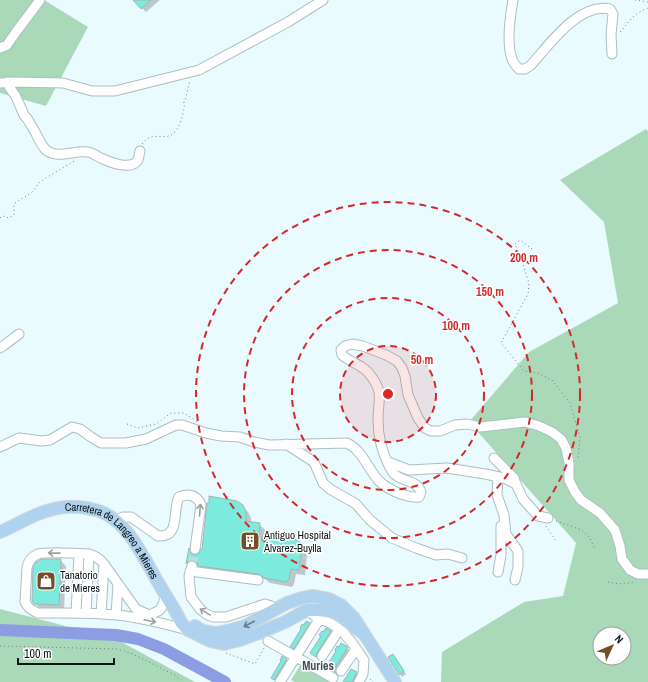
<svg xmlns="http://www.w3.org/2000/svg" width="648" height="682" viewBox="0 0 648 682" font-family="'Archivo Narrow',sans-serif">
<rect width="100%" height="100%" fill="#eafbff"/>
<path fill="#aad9b9" fill-rule="evenodd" d="M0 0H44L88 27 46 106 0 93Z
M646 129 648 131V682H441L442 652 524 602 563 596 576 543 469 422 529 352 618 303 604 222 560 180ZM600 634H624V658H600Z
M0 609 116 639 195 682H0Z
M302 662 331 682H295L291 680Z"/>
<path fill="#0003" d="M139 0H160L146 12 136 2Z
M242 506 248 512 251 518V523L259 524 265 530 264 538 299 543 305 549 307 555 305 575 296 574 294 584 292 587 270 583 265 579 204 571 199 565 194 567 192 569 187 564 190 550 194 556 200 554Z
M60 560 66 566 64 610 40 609 33 601Z
M309 624 313 628 295 651 291 647Z
M326 629 331 632 335 636 320 660 311 653Z
M347 648 351 652 337 674 331 671 327 667 337 651Z
M282 657 291 664 276 682 272 678 282 661Z
M395 657 406 674 402 677 400 674Z
M352 670 360 677 358 682H344Z"/>
<g fill="none" stroke-linecap="round" stroke-linejoin="round">
<path stroke="#8d9de3" stroke-width="12" d="M0 630 116 635 138 639 164 649 225 682"/>
</g>
<path fill="#7ceadc" stroke="#a1b6b2" d="M133 0H151L141 9Z
M209 496 237 501 243 505 246 512V521L260 523 259 537 295 539 300 542 302 549 299 570 291 569 289 579 286 582 264 578 262 576 259 574 198 566 197 562 193 560 188 561 186 564 189 548 191 553 195 555 199 553 201 549H202L207 503H209Z
M42 559H61L59 605 34 604 32 601 33 567 36 562Z
M306 621 310 623 294 649 290 647 301 629 300 628 302 624 304 625Z
M326 628 331 631 317 653 316 657 310 653 321 636 319 635 322 631 323 632Z
M341 643 348 647 333 671 326 667 336 651 335 650 337 646 339 647Z
M393 654 404 671 399 675 388 657Z
M282 656 287 659 274 680 271 678 281 661 280 660Z
M351 669 357 672 352 682H343Z"/>
<g fill="none" stroke-linecap="round" stroke-linejoin="round">
<path stroke="#c9d8dc" stroke-width="9" stroke-dasharray="9 4.5" stroke-linecap="butt" d="M192 566 195 549"/>
<defs>
<path id="minor" d="M513 0C510 17 506 43 512 59 513 63 516 66 519 69H525L531 65C549 45 579 2 610 9L613 14 611 34 612 54
M0 48 7 45 16 32 40 0
M7 82C9 87 12 91 15 95 18 101 21 108 24 115 27 118 29 121 31 125 36 132 39 142 45 149 56 160 74 150 87 152 92 152 96 156 101 158 109 162 131 171 138 160 139 158 139 154 140 151
M0 83 12 82 63 83 92 91H115L199 70 288 22 323 0
M0 348 3 346 19 334
M286 444 314 462 323 483 330 489 356 504 370 520 392 538 416 548 436 555 448 554 462 558
M0 447 19 438 42 441 50 440 72 427 80 429 91 437 101 443H126L146 439 176 425H182L206 433 221 436 240 437 254 442 269 445 347 443C363 451 367 468 379 481 385 487 393 491 401 494 407 496 412 498 419 497L421 492C417 480 403 482 394 474 392 472 391 469 389 466 381 450 378 437 378 419 378 400 384 393 371 376 364 365 351 363 342 355L341 350 345 346 352 344 363 346 386 355 397 361 402 368 405 376 408 395 418 418 425 428 431 431H440L455 425 467 424 480 427 525 422 539 426 552 432 561 439 566 448 569 463V480L575 492 581 500 600 513 615 530 620 546 622 559 630 570 638 574H648
M388 462 409 470 447 468 485 474 504 478 516 484 514 478 494 458
M498 477 497 495 504 515 506 534 518 551V567L515 580
M516 484 523 499 538 516 548 518
M116 521 123 517H131L158 536C181 538 172 510 179 497 189 493 197 495 201 505L195 549
M192 566 189 576 191 597 200 609 206 614 213 617H226L265 604 271 606 274 610
M190 571 258 580
M498 572 501 555V526
M165 595 164 602 160 610 154 613 149 615 136 609 104 564C100 559 94 555 88 554 82 553 42 552 38 554 31 557 28 561 27 568L25 602C28 608 31 610 38 613 64 613 90 612 116 615 140 617 165 624 188 630
M307 610 316 617 332 624 343 632 353 644 364 660 363 674 359 682
M76 613 79 554
M86 613 89 554
M101 614 104 564
M116 615 118 584
M268 641 333 678
M322 656 339 630
M341 671 356 649
M280 682 320 618"/>
<g id="major">
<path id="s1" d="M0 532C17 525 33 514 50 510 62 506 75 506 87 508 90 509 95 510 99 511 127 521 141 553 155 577 163 592 174 607 181 622L188 630 210 641 224 644 240 640 259 633 285 622 307 610H319L334 612 364 634"/>
<path d="M195 626 203 631 216 633 231 630 245 626 287 603 302 598 313 596 329 599 341 605 354 618 395 682"/>
</g>
</defs>
<use href="#minor" stroke="#aabfc4" stroke-width="11"/>
<use href="#major" stroke="#d8d9da" stroke-width="14"/>
<path stroke="#737f82" stroke-width="1" stroke-dasharray="1 3" stroke-linecap="butt" d="M635 0 648 2
M620 32C624 28 626 25 629 21 634 15 641 11 648 8
M142 144C153 130 163 141 173 134 179 129 183 116 184 108 185 104 183 106 184 102 185 100 186 98 186 96 188 91 188 86 190 81
M0 218 3 216 9 218 14 215V204C20 199 26 197 32 192 36 189 37 184 41 181L74 161
M532 249 520 240 515 244 521 258 529 283 528 294 501 343 524 371 538 373 552 380 570 403 580 437 578 458 577 459
M127 424 138 428 156 424 171 413H184L198 422
M556 521 582 530 590 538 595 549
M546 526 556 541
M608 582 619 584 636 582
M0 646 116 649C131 652 143 659 157 666 166 671 176 675 184 682
M226 653 255 664 264 648
M370 679 373 682"/>
<use href="#minor" stroke="#fff" stroke-width="9"/>
<use href="#major" stroke="#afd2ee" stroke-width="12"/>
</g>
<defs><path id="oneway-shaft" d="M-6 0H5M1.5-3L5.5 0L1.5 3" fill="none" stroke-width="1.6" stroke-linecap="round" stroke-linejoin="round"/></defs>
<g stroke="#9ea1a2">
<use href="#oneway-shaft" transform="translate(200 510) rotate(-86)"/>
<use href="#oneway-shaft" transform="translate(54 553) rotate(-179)"/>
<use href="#oneway-shaft" transform="translate(205 612) rotate(-148)"/>
<use href="#oneway-shaft" transform="translate(150 621) rotate(12)"/>
</g>
<use stroke="#667c8d" href="#oneway-shaft" transform="translate(249 624) rotate(153)"/>
<circle cx="388" cy="394" r="48" fill="#d62828" fill-opacity=".12"/>
<g fill="none" stroke="#d62828" stroke-width="2" stroke-dasharray="7 5">
<circle cx="388" cy="394" r="48"/>
<circle cx="388" cy="394" r="96"/>
<circle cx="388" cy="394" r="144"/>
<circle cx="388" cy="394" r="192"/>
</g>
<defs>
<symbol id="building-square" viewBox="-11 -11 22 22"><rect x="-9" y="-9" width="18" height="18" rx="4" fill="#724f29" stroke="#fff"/><path d="M-4-6H4V6H1V3H-1V6H-4ZM-2.5-4.3h1.7v1.8h-1.7ZM.8-4.3h1.7v1.8H.8ZM-2.5-1h1.7V.8h-1.7ZM.8-1h1.7V.8H.8Z" fill="#fff"/></symbol>
<symbol id="shop-square" viewBox="-11 -11 22 22"><rect x="-9" y="-9" width="18" height="18" rx="4" fill="#724f29" stroke="#fff"/><path d="M-5-2.5h2.3a2.7 3.5 0 0 1 5.4 0H5L5.5 6h-11ZM-1.5-2.5h3a1.5 2.3 0 0 0-3 0Z" fill="#fff"/></symbol>
</defs>
<g fill-rule="evenodd">
<use href="#building-square" x="239" y="530" width="22" height="22"/>
<use href="#shop-square" x="35" y="570" width="22" height="22"/>
</g>
<g text-anchor="middle" dominant-baseline="central" stroke-width="3" stroke-linejoin="round" paint-order="stroke">
<g font-size="11" fill="#0d1416" stroke="#fff" text-anchor="start">
<text x="264" y="535">Antiguo Hospital<tspan x="264" dy="13">Álvarez-Buylla</tspan></text>
<text x="60" y="575">Tanatorio<tspan x="60" dy="13">de Mieres</tspan></text>
</g>
<g font-size="11" fill="#0d1416" stroke="#fff">
<text stroke="none"><textPath href="#s1" startOffset="132">Carretera de Langreo a Mieres</textPath></text>
</g>
<g font-size="12" font-weight="bold" fill="#3d4f53" stroke="#fff">
<text x="318" y="666">Muries</text>
</g>
</g>
<circle cx="388" cy="394" r="6" fill="#d62828" stroke="#fff" stroke-width="2"/>
<g font-size="12" text-anchor="middle" font-weight="bold" fill="#d62828" stroke="#fff" stroke-width="3" stroke-linejoin="round" paint-order="stroke">
<text x="524" y="262">200 m</text>
<text x="490" y="296">150 m</text>
<text x="456" y="330">100 m</text>
<text x="422" y="364">50 m</text>
</g>
<g transform="translate(612 646) rotate(46)"><circle r="19" fill="#ffffff" stroke="#9ea1a2"/>
<path d="M0-3L7 15L0 10L-7 15Z" fill="#724f29"/>
<text y="-6" font-size="11" font-weight="bold" text-anchor="middle" fill="#0d1416">N</text>
</g>
<path d="M18 658v6h96v-6" fill="none" stroke="#0d1416" stroke-width="2"/>
<text x="24" y="658" font-size="12" fill="#0d1416" stroke="#ffffff" stroke-width="3" paint-order="stroke">100 m</text>
</svg>
